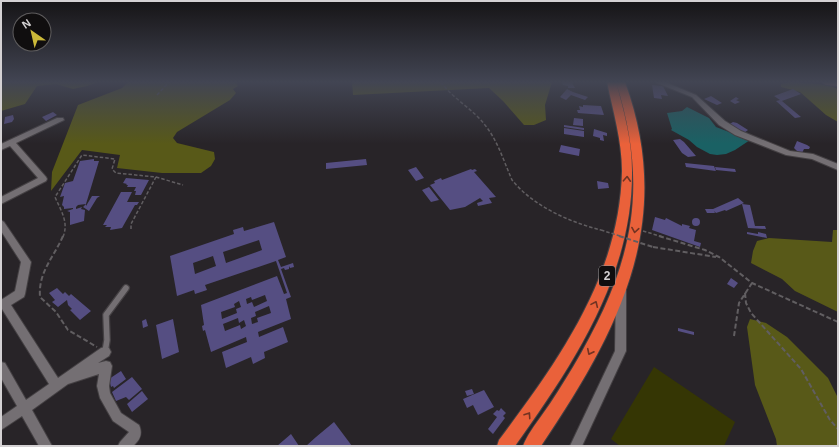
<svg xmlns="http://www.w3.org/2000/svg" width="839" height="447" viewBox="0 0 839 447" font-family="Helvetica,sans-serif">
<rect width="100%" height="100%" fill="#282428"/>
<path fill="#353604" d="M654 367 735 422 724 446H620L611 439Z"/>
<path fill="#585918" d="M1 82H98L87 86 73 89 56 84 37 86 25 104 1 111Z
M128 82H236L238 86 233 89 236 93 230 100 177 132 173 138 177 143 214 152 215 159 211 166 201 173H162L117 168 120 155 82 150 51 191 52 172 78 105 122 88Z
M352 82H552L545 105 546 120 534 125H524L503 101 489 88 353 95Z
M791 82 828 85 838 89V122L826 115 800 92 781 87V84Z
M833 230H838V312L795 291 782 279 751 263 753 251 757 241 769 238 832 242Z
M750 319 766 323 787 337 828 378 838 398V446H777L776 439 755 385 747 327Z"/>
<path fill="#1a6164" d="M687 107 709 118 716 127 750 140 735 150 726 154 717 155 710 154 697 147 689 140 671 130 672 129 667 113 682 111Z"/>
<path fill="#554e82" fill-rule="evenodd" d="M562 82H573L572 83 575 88H568V86L563 85Z
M652 85 663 86 668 96 661 95 662 99 654 98Z
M567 89 573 92 588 97 585 100 571 95 566 100 560 97Z
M793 89 801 94 779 102 782 101 801 117 795 118 776 101 780 100 774 96Z
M711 96 722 103 717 105 704 99Z
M736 97 739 99 736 100 740 102 735 104 730 101Z
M583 105 601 106 604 115 578 113 577 110H580L579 106 583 107Z
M53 112 57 115 46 121 42 117Z
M13 115 14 119 12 122 4 124 5 117Z
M574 118 583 119V126L573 125Z
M733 122 737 123 748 130 744 133 728 125Z
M564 125 584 128V130L564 127Z
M564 128 584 131V137L564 134Z
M594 129 607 133V136L603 135 604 141 600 140V138L593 136Z
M680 139 684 142 696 156 688 157 682 153 673 140Z
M797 141 807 145 810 147 809 149H804L802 153H796L797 151 794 148Z
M561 145 580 149 579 156 559 152Z
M94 159V161H99L86 204 78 205 76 207V209L82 207 81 209 85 210 84 221 70 225V212L67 211 73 209V208L64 209V207L62 205 64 196 60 197 65 183 73 181 80 161Z
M366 159 367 165 326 169V163Z
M685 163 714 166 716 171 686 167Z
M416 167 424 178 416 181 408 170Z
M715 167 735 169 736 172 716 170Z
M471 169 472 170 475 169 477 171 474 172 496 197 489 198 492 203 478 206 477 203 483 201 480 198 465 207 450 210 430 185 435 183 434 181 441 178 442 180Z
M126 178 149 180 141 195H135L136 191H134L136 187H127L128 185H126L127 184 123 183Z
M597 181 608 183 609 188 598 189Z
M429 187 439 200 431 202 422 190Z
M121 192H132L127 202H139L137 205H135L122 228 110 230 111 227H105L107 225H103Z
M92 196H100L97 198 89 211 83 207 86 204V206Z
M738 198 744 203 726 211 725 210 716 213 714 211 715 213H707L705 209H713Z
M742 204 750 205 755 226H765L766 229 748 228Z
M655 217 665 220 666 218 682 226V224L690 226 689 228 696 230 694 241 701 243 700 247 652 230Z
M692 222a4 4 0 1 1 8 0a4 4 0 1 1-8 0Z
M274 222 286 257 278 260 281 267 293 263 294 267 290 268 289 266V269L285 270 284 268 281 269 291 297 286 299 291 319 258 332 259 337 283 327 288 342 264 352 265 358 253 364 251 357 226 368 222 352 247 342 246 337 211 352 205 330 203 331 202 326 204 325 201 305 277 276 284 294 287 293 276 261 205 285 207 290 195 294 194 290 177 296 170 256 234 234 233 230 243 227 244 231ZM259 240 262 250 226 263 223 252ZM213 256 216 266 195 274 193 263ZM265 295 267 301 254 307 252 302 247 304 246 299 251 297 252 300ZM239 301 241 307 236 309 237 313 222 319 221 312 235 307 234 304ZM269 306 271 313 257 318 258 322 252 324 251 318 256 316 255 312ZM238 318 239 323 244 320 246 326 241 329 240 325 225 331 223 324Z
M747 232 758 234V232L766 234 767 238 747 234Z
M731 278 738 283 734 288 727 284Z
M57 288 63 294 65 292 69 296 71 294 91 311 80 320 70 310 72 309 68 305 67 300 58 307 52 302 55 300 49 293Z
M146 319 148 326 143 328 142 321Z
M173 319 179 352 162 359 156 325Z
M678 328 694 332V335L678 331Z
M121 371 126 379 114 388 113 386 111 387 109 379Z
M132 377 142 389 129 400 126 397 116 401 112 392Z
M472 389 474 394 467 396 465 391Z
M484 390 494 407 478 415 473 405 467 408 463 399Z
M142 391 148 399 132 412 127 404Z
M501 408 506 413 503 416 505 418 493 434 488 429 497 417 493 414 497 410 499 411Z
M334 422 352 446H306L316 437Z
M291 434 299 446H277Z"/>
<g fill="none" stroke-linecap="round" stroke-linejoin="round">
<defs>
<path id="lane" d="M105 352 107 340 106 315 126 288"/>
<path id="street" d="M656 82H665L696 95 725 121 741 131 790 151 813 154 838 164V170L812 159 786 155 735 135 719 125 692 97 657 83Z
M57 118H63L64 120 16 143 46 177 47 179 46 181 1 204V197L38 178 10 146 1 150V144Z
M1 220 4 222 31 262 25 294 24 297 11 305 58 378 101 348 105 347 109 348 111 352 109 356 98 363 106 361 110 362 112 366 109 386 110 393 121 413 139 425C143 434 140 440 133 446H118L120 442 129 432 113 421 100 398 97 386 99 374 68 384 32 410 52 446H39L22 416 1 430V417L17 406 1 378V362L5 363 26 400 49 384 2 309 1 310V300L15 291 21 262 1 231Z
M621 284 625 285 626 288V351L582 446H570L615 351 616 288 617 285Z"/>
<path id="secondary" d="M821 82H838V86L826 85Z"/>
<path id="highway" d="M607 82H616C624 111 632 141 632 171 633 275 573 365 515 446H497L499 440C559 360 620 275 622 171 622 141 613 111 607 82Z
M616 82H625C676 223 619 330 541 446H523C527 435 535 425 542 415 553 400 563 383 573 367 631 269 651 193 616 82Z"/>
</defs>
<use href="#lane" stroke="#444043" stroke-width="8"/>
<use href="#street" stroke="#444043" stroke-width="2"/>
<use href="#secondary" stroke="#444043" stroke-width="2"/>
<use href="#highway" stroke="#444043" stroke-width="2"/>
<path stroke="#615e61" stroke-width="1.5" stroke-dasharray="3.5 2" stroke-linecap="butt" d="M441 82C453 99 473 109 485 125 498 141 504 162 512 180 533 206 569 222 601 230
M157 95 169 82
M156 177 183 185
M643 231 663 237
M63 237C69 222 61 211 55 197L82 155 115 159 112 169 116 173 156 177 131 224V231"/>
<path stroke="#615e61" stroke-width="2" stroke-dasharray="5 2.5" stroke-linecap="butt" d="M63 236C54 257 38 272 40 297L56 312 68 330 97 347
M659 236 705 250 719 257 752 283 838 322
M653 247 716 257
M745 293 746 303 751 313 801 369 830 420 838 429
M734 336 739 303 752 283"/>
<use href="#lane" stroke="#746f73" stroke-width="5.5"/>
<use href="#street" fill="#746f73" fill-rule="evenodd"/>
<use href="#secondary" fill="#976b62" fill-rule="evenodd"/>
<use href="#highway" fill="#ea613a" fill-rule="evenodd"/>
<path stroke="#615e61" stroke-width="1.5" stroke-dasharray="3.5 2" stroke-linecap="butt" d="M601 230 623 237"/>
<path stroke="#615e61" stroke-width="2" stroke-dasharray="5 2.5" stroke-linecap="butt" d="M619 236 653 247"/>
</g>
<defs><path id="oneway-chevron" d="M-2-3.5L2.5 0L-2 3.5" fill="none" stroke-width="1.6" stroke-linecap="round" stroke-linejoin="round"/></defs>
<g stroke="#723322">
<use href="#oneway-chevron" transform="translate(627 179) rotate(-87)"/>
<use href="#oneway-chevron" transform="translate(635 230) rotate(99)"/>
<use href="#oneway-chevron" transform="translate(595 304) rotate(-66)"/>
<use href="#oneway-chevron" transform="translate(590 352) rotate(116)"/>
<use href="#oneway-chevron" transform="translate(528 415) rotate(-56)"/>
</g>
<linearGradient id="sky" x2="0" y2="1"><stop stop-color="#161416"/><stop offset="0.57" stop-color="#424553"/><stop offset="1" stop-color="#424553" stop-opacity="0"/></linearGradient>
<rect width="839" height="144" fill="url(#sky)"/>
<g text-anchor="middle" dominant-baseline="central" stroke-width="3" stroke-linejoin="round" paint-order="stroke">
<rect fill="#100e0f" stroke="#999698" stroke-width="1" x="599" y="266" width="16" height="20" rx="3"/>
<g font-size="12" font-weight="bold" fill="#d4d1d3">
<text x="607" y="276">2</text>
</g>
</g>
<rect width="839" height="447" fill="none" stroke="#d4d1d3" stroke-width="4"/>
<g transform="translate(32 32) rotate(326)"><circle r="19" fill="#100e0f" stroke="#5e5c5d"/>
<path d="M0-3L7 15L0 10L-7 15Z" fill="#cbb939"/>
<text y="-6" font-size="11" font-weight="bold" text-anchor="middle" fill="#d4d1d3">N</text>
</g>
</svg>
